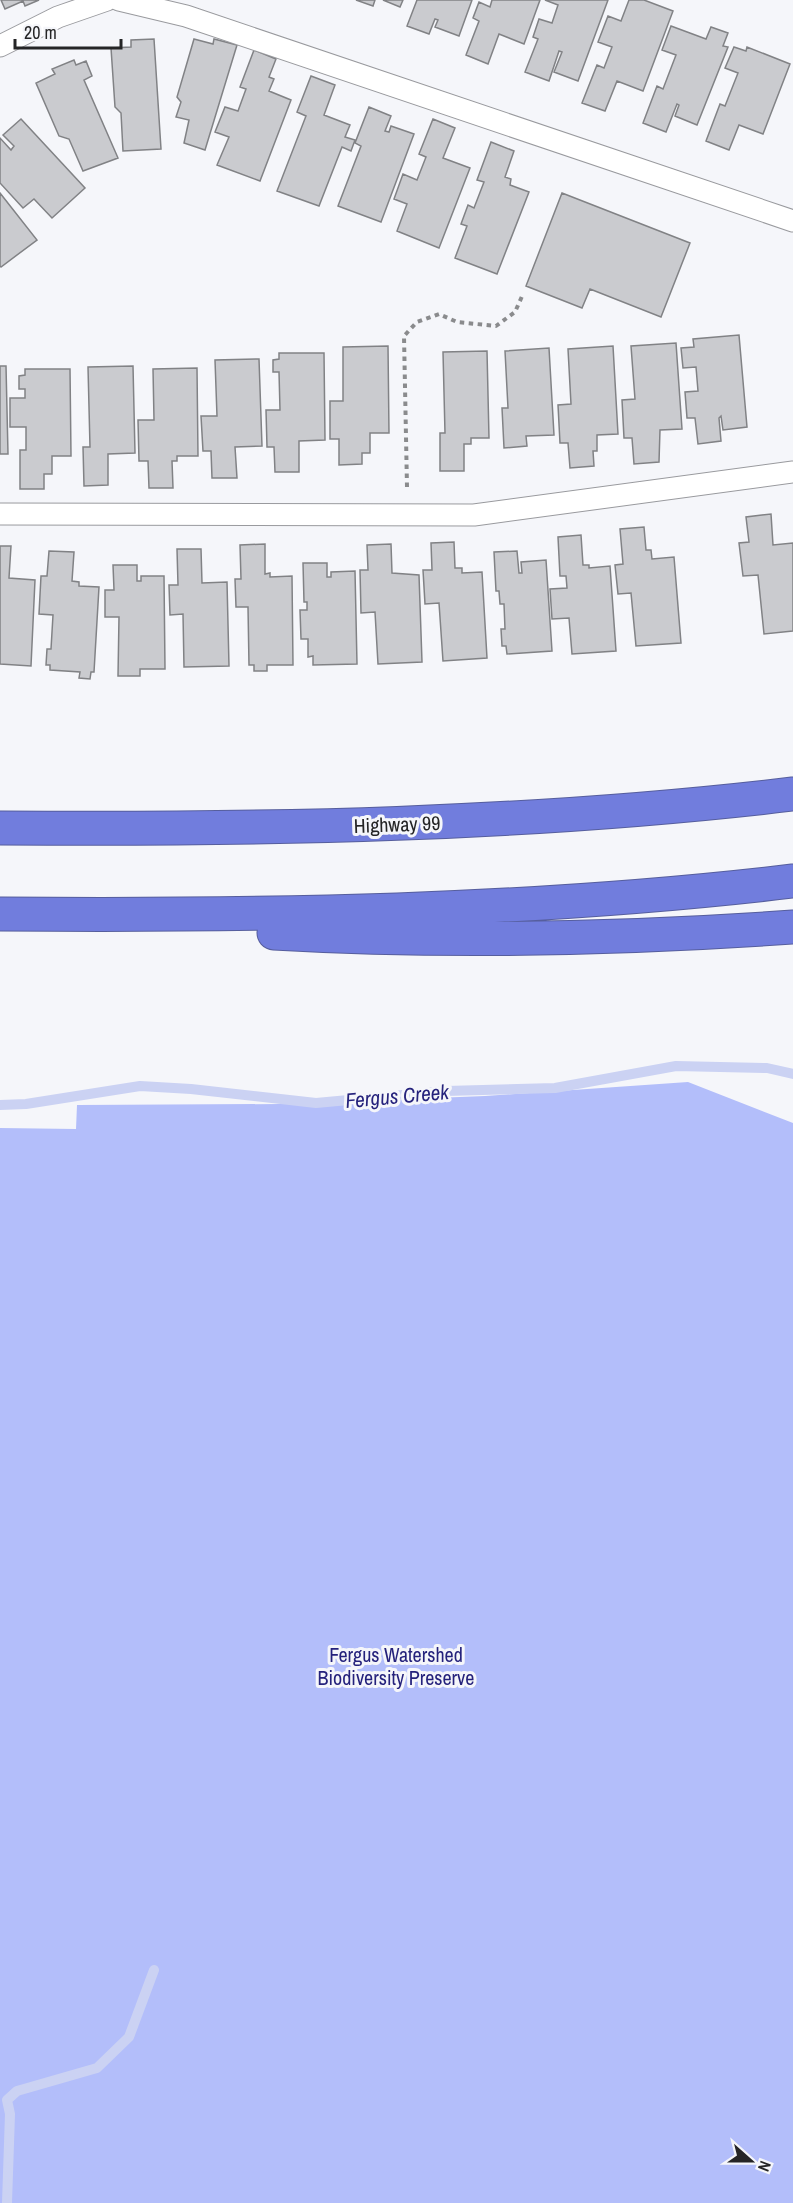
<svg xmlns="http://www.w3.org/2000/svg" width="793" height="2203" viewBox="0 0 793 2203" font-family="'Archivo Narrow',sans-serif">
<rect width="100%" height="100%" fill="#f5f6fa"/>
<path fill="#b3befa" d="M688 1082 793 1123V2203H0V1128L76 1129 77 1105 281 1104 485 1096Z"/>
<g fill="none" stroke-linecap="round" stroke-linejoin="round">
<path stroke="#cbd2f3" stroke-width="10" d="M0 1105 26 1104 140 1086 191 1089 316 1103 446 1091 555 1088 676 1066 767 1068 793 1074
M7 2203 10 2114 7 2100 17 2091 97 2068 129 2037 154 1970"/>
</g>
<path fill="#cacbcf" stroke="#818285" stroke-width="1.5" d="M1 0H39L25 6 23 1 5 9Z
M356 0H375L373 6Z
M383 0H403L400 7Z
M417 0H416H472L459 36 435 27 438 20 435 19 429 34 407 26Z
M492 0H540L524 44 499 34 488 64 466 55 479 21 473 18 479 2 490 7Z
M608 0 578 81 554 72 562 52 559 51 549 81 525 72 538 39 533 37 539 19 552 23 558 5 545 0Z
M629 0H644L673 11 643 91 617 81 605 111 582 103 597 65 604 68 612 47 598 42 608 16 621 21Z
M671 26 706 39 711 27 728 33 723 46 728 47 697 125 675 116 679 105 677 104 666 132 643 123 657 86 663 89 676 55 662 50Z
M154 39 161 149 123 151 121 113 115 107 111 48 131 47V40Z
M194 39 213 44 214 39 237 45 205 150 184 143 189 120 176 117 181 102 177 97Z
M734 47 746 51 747 47 790 64 763 134 739 125 729 150 706 141 720 104 725 106 738 73 725 68Z
M254 50 276 59 269 77 274 79 269 91 291 100 260 181 217 165 229 137 215 132 225 107 238 111 246 89 240 87Z
M74 60 76 65 86 61 92 76 84 80 118 158 83 171 69 139 59 136 36 83 55 74 52 69Z
M311 76 335 85 324 115 350 125 345 137 355 140 351 151 342 147 319 206 277 191 306 116 297 112Z
M369 107 391 116 385 131 389 132 391 126 414 134 381 222 338 206 361 146 355 143Z
M21 119 85 188 52 218 34 199 23 208 0 183V138L11 150 14 146 3 135Z
M433 119 455 128 443 158 470 168 439 248 397 231 407 204 394 199 403 174 417 180 426 157 419 154Z
M491 142 514 151 505 177 511 179 510 185 529 192 497 274 455 258 467 226 461 224 468 205 474 208 484 182 477 180Z
M0 193 37 240 1 267 0 266Z
M562 193 690 243 661 317 590 289 582 308 526 286Z
M739 335 747 427 723 430 721 416 719 418 721 441 698 444 695 418H687L685 392 698 391 696 367 683 368 681 348 694 347 693 339Z
M676 343 682 429 660 430 659 462 634 464 632 438H624L622 400 635 399 631 346Z
M388 346 389 433H370V453H362V464L339 465V439H330V401H343V347Z
M613 346 618 434 597 435V451H593L594 466 570 468 568 443H560L558 405 571 404 568 349Z
M549 348 554 435 526 436 527 446 504 448 502 408H508L505 351Z
M487 351 489 438H471V444H464V471H440V433H445L443 352Z
M279 353H324L325 440 299 441V472H275L274 447H267L266 410H280L279 372H273V360L279 359Z
M259 359 262 446 235 447 237 478H212L211 451H203L201 416H217L215 360Z
M0 366H6L8 454H0Z
M133 366 135 453 108 454V485L84 486 83 447H90L88 367Z
M197 368 198 456H177V461H172L173 488H149L148 461H139L138 420H154L153 369Z
M25 369H70L71 456H52V474H44V489H20V450H26V427H10V398H25V389H19V376L25 375Z
M771 514 773 545 793 543V631L764 634 758 575 743 576 739 543 749 542 746 517Z
M644 527 646 550H651L652 559 674 557 681 643 636 646 631 593 618 594 615 565 623 564 620 529Z
M581 535 583 565H589V568L610 566 616 651 572 654 569 618 552 619 550 589 567 588 566 576H560L558 537Z
M454 542 455 568H462V573L482 572 487 658 443 661 439 603 425 604 423 570H432L431 543Z
M265 544V574L270 573V577L292 576 293 665H267V671H254V665H249L248 607H236L235 579H241L240 545Z
M391 544 392 573 419 575 422 662 378 664 375 612 361 613 360 570H368L367 545Z
M0 546H11L9 578 35 580 31 666 0 664Z
M177 549H201L202 583 227 582 229 666 184 667 183 614 170 615 169 585H178Z
M49 551 74 552 72 581 79 582V586L99 587 94 672H91L90 679 79 678 80 672 50 670V665H46L47 649H51L53 615 39 614 41 576H47Z
M517 551 519 573H522L521 562 546 560 552 651 507 654 506 646H502L501 629H505L504 604H500L499 591H496L494 552Z
M303 563H327V577H331V572L355 571 357 664 313 665V656L308 657V639H301L300 610H307V602H304Z
M113 565H137V581H141V576H164L165 669H140V676H118L119 617H105V590H114Z"/>
<g fill="none" stroke-linecap="round" stroke-linejoin="round">
<defs>
<path id="lane" d="M119 0 186 16 793 221
M0 46 58 17 107 0
M0 514 474 515 793 472"/>
<path id="highway" d="M0 828C265 830 530 825 793 794
M0 914C265 916 530 912 793 881
M274 933C447 943 621 939 793 927"/>
</defs>
<use href="#lane" stroke="#999a9e" stroke-width="23"/>
<use href="#highway" stroke="#565e9d" stroke-width="35"/>
<path stroke="#8a8b8d" stroke-width="4" stroke-dasharray="4.5 4.5" stroke-linecap="butt" d="M407 487 404 336 417 322 439 314 457 322 496 326 515 312 523 294"/>
<use href="#lane" stroke="#fff" stroke-width="21"/>
<use href="#highway" stroke="#717ddd" stroke-width="33"/>
</g>
<g text-anchor="middle" dominant-baseline="central" stroke-width="6" stroke-linejoin="round" paint-order="stroke">
<g font-size="20" fill="#252526" stroke="#f5f6fa">
<text transform="translate(397 824) rotate(-2)">Highway 99</text>
</g>
<g font-size="20" fill="#25227c" stroke="#f5f6fa">
<text x="396" y="1654">Fergus Watershed<tspan x="396" dy="23">Biodiversity Preserve</tspan></text>
</g>
<g font-size="21" font-style="italic" fill="#25227c" stroke="#f5f6fa">
<text transform="translate(397 1096) rotate(-5)">Fergus Creek</text>
</g>
</g>
<g transform="translate(751 2161) rotate(111)" stroke="#f5f6fa" stroke-width="4.5" paint-order="stroke">
<path d="M0-4.5L10 22L0 15L-10 22Z" fill="#252526"/>
<text y="-9" font-size="16" font-weight="bold" text-anchor="middle" fill="#252526">N</text>
</g>
<path d="M15 39v9h106v-9" fill="none" stroke="#252526" stroke-width="3"/>
<text x="24" y="39" font-size="18" fill="#252526" stroke="#f5f6fa" stroke-width="4.5" paint-order="stroke">20 m</text>
</svg>
